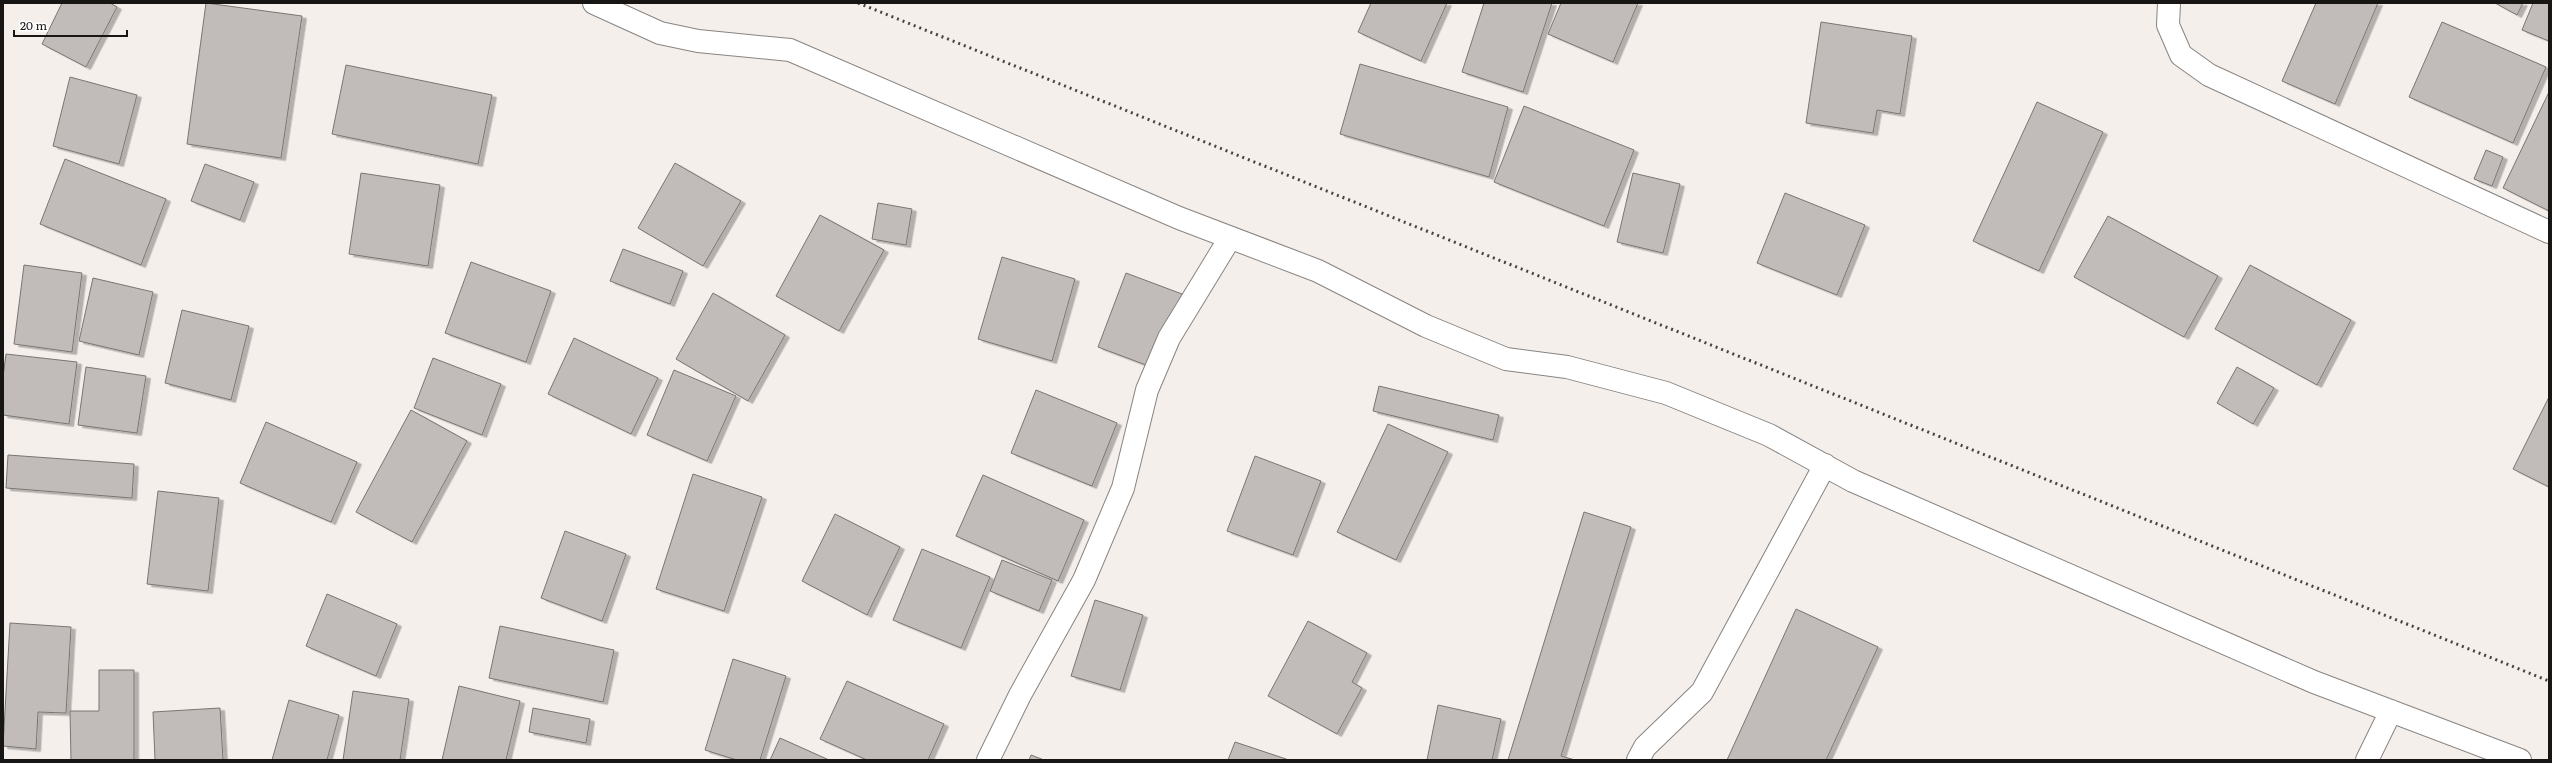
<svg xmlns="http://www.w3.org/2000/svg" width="2552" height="763" viewBox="0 0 2552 763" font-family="Literata,serif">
<defs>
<filter id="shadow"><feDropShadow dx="4.5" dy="2.5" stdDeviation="0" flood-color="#0004"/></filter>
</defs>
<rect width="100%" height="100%" fill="#f4efeb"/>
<path fill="#c1bcb9" stroke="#7a7572" filter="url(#shadow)" d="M62 3H110L117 7 86 67 42 44Z
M206 3 302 16 281 158 187 144Z
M1371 3H1447L1421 61 1358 32Z
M1484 3H1552L1523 92 1462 72Z
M1561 3H1638L1613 62 1548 34Z
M2316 3H2378L2335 104 2282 81Z
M2495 3H2523L2517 15Z
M2533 3H2549V41L2522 30Z
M1821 22 1912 36 1900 114 1877 110 1873 133 1806 123Z
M2442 22 2546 67 2513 143 2409 97Z
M1360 64 1508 107 1489 177 1340 134Z
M346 65 492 95 478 164 332 134Z
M70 77 137 95 119 164 53 146Z
M2549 92V211L2503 188Z
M2037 102 2103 132 2039 271 1973 241Z
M1524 106 1634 150 1604 226 1494 182Z
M2486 150 2503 157 2492 186 2474 179Z
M65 159 166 199 141 265 40 224Z
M675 163 741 201 703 266 638 228Z
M205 164 254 182 240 220 191 201Z
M361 173 440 185 428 266 349 254Z
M1633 173 1680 184 1663 253 1617 242Z
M1785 193 1865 225 1837 295 1757 263Z
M878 203 912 209 906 245 872 239Z
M820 215 884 250 839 331 776 296Z
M2108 216 2218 276 2184 337 2074 277Z
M623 249 683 271 670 304 610 281Z
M1002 257 1075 279 1052 361 978 339Z
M471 262 551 291 526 362 445 333Z
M24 265 82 273 72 352 14 344Z
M2250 265 2351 320 2317 385 2215 329Z
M1126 273 1182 294 1154 368 1098 347Z
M93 278 153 292 139 355 79 341Z
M713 293 785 335 748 401 676 359Z
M182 310 249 326 231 400 165 383Z
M574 338 658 378 631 434 548 394Z
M6 354 77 362 69 424 3 415V377Z
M433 358 501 384 482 435 414 408Z
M86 367 146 376 137 433 78 425Z
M2237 367 2274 388 2253 424 2217 403Z
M674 370 736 396 707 461 647 435Z
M1379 386 1499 415 1493 440 1373 411Z
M1036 390 1117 423 1092 486 1011 453Z
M2549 397V487L2513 469Z
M411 410 467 441 412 542 356 512Z
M266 422 357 462 331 522 240 483Z
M1388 424 1448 452 1396 560 1337 532Z
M8 455 134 464 132 498 6 488Z
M1255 456 1321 481 1293 555 1227 531Z
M693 474 762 497 724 611 656 589Z
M983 475 1084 520 1058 581 956 536Z
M158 491 219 498 208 591 147 584Z
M1584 512 1631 527 1561 756 1575 760H1508Z
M835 514 900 547 867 615 802 581Z
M565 531 626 554 602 621 541 598Z
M922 549 990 577 961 648 893 620Z
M1002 560 1052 580 1039 611 990 591Z
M327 594 397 624 376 676 306 646Z
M1095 600 1143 615 1120 690 1071 676Z
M1796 609 1878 647 1826 760H1727Z
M1308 621 1367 653 1352 682 1362 688 1337 734 1268 696Z
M10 623 71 627 66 713 38 712 36 749 3 746Z
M500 626 614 650 603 702 489 678Z
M733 659 786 676 760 760H737L705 750Z
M99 670H134V760H71L70 711H99Z
M847 681 944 724 928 760H867L820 739Z
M459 686 520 701 506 760H442Z
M353 691 409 699 400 760H343Z
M289 700 339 715 327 760H272Z
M1438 705 1501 719 1492 760H1427Z
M220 708 223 760H155L153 712Z
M533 708 590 719 586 743 529 732Z
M780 738 829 760H770Z
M1235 742 1289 760H1228Z
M1031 755 1044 760H1029Z"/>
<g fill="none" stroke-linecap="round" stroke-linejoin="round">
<defs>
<path id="street" d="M594 3 660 33 698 41 790 50 1179 218 1318 271 1426 326 1506 359 1567 367 1666 393 1769 435 1853 481 2314 682 2520 760
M2169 3 2168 25 2181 55 2209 75 2549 232
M988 760 1020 695 1084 580 1123 488 1147 390 1169 338 1230 238
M1638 760 1645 747 1702 692 1825 465
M2367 760 2391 711"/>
</defs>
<use href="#street" stroke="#898481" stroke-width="24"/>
<use href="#street" stroke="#fff" stroke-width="22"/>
<path stroke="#464342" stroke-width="3" stroke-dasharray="2 4" stroke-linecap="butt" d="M858 3 2549 681"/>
</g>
<rect width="2552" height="763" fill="none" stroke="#181615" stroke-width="8"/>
<path d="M14 30v6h113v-6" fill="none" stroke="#181615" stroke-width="2"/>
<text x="20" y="30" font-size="12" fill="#181615" stroke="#ffffff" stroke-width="3" paint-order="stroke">20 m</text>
</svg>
